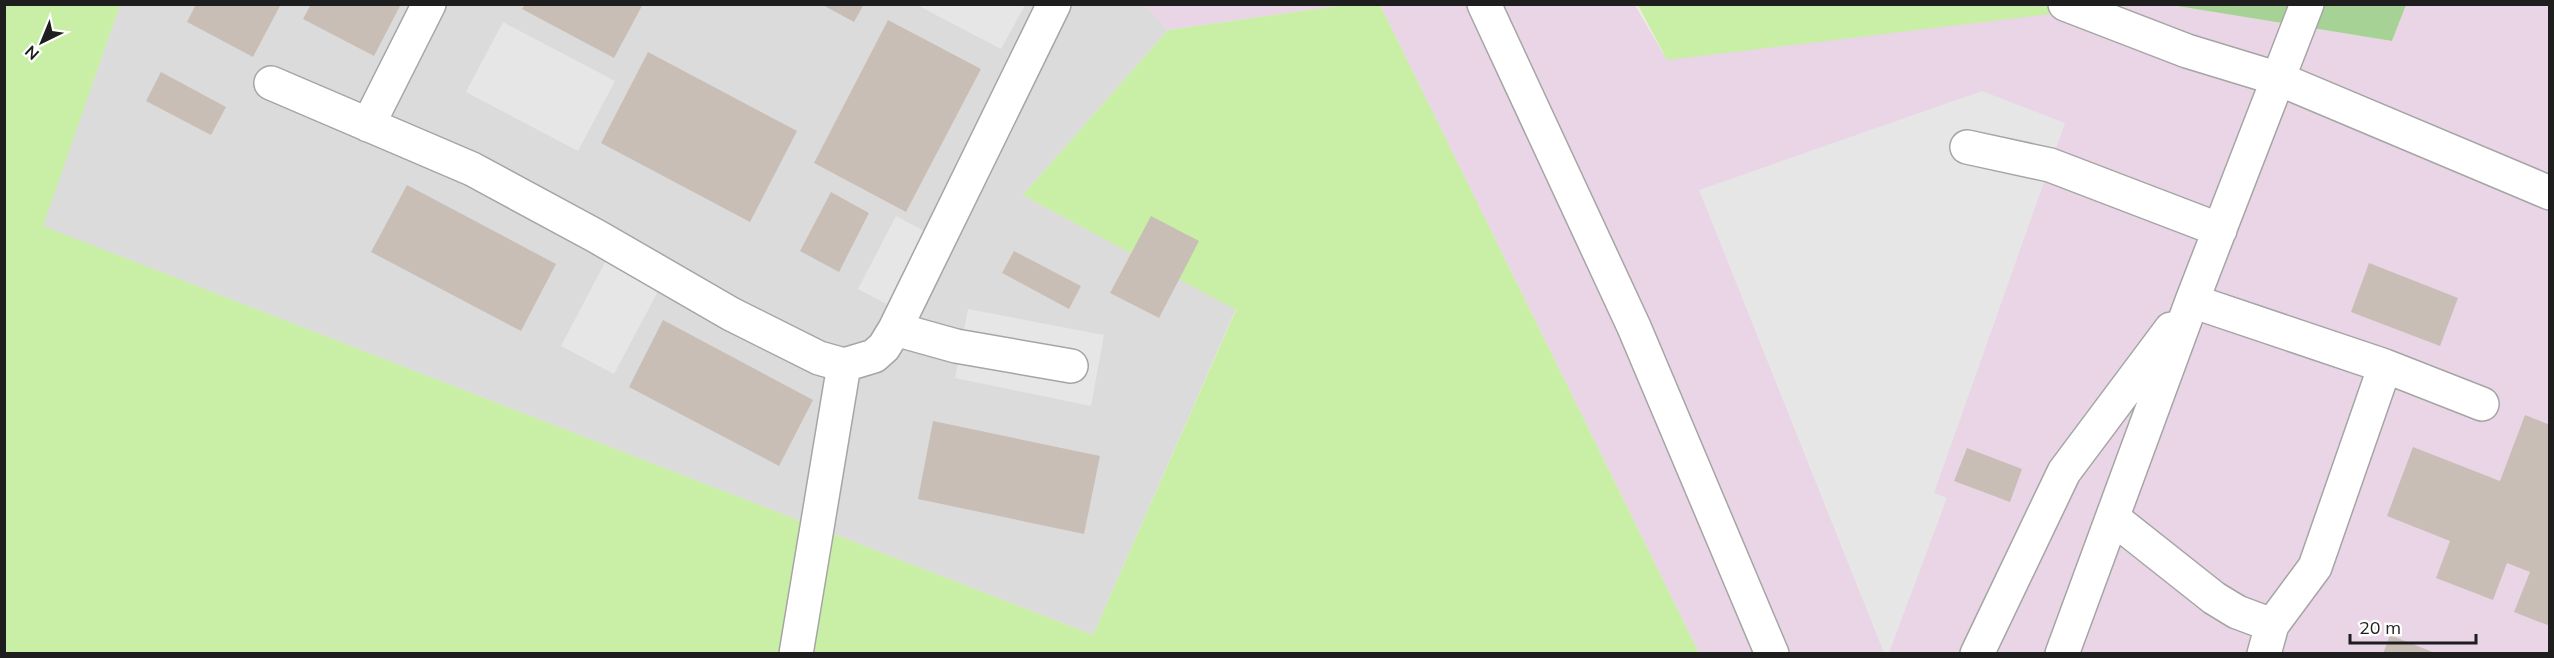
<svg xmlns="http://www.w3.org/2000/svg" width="2554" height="658" viewBox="0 0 2554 658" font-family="Mulish,sans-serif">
<rect width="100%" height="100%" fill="#f0ece3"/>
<path fill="#dcdbdb" d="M120 5H1146L1168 30 1023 195 1236 309 1093 635 42 226Z"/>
<path fill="#e9d5e6" d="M1146 5H1345L1168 30Z
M1380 5H1635L1667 60 1896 5H2171L2392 41 2406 5H2549V653H1699Z"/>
<path fill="#c9eea5" d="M4 5H120L43 226 1093 635 1236 310 1023 195 1168 30 1345 5H1380L1699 653H5Z
M1638 5H2125L1667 60Z"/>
<path fill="#a7d295" d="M2171 5H2406L2392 41Z"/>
<path fill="#e6e6e6" d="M917 5 1025 4V5L1001 49Z
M503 22 615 81 578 151 466 92Z
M1982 91 2065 123 1934 493 1947 498 1889 653H1884L1699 190Z
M896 216 950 245 912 317 858 289Z
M611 251 664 280 614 374 561 346Z
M968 309 1104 335 1091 406 955 378Z"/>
<path fill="#c8beb6" d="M196 4H281L253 57 187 22Z
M311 4H401L374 56 303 19Z
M525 4H643L614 58 522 9Z
M821 4H864L854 22Z
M888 20 981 69 906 212 814 163Z
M648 52 797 131 750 222 601 143Z
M161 72 226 107 211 135 146 101Z
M407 185 556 264 521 331 371 252Z
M831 192 869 213 839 272 800 251Z
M1151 216 1199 241 1159 318 1110 293Z
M1014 251 1081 286 1069 309 1002 273Z
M2369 263 2458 298 2440 346 2351 312Z
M663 320 813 400 779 466 629 387Z
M2525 415 2550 425V626L2514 612 2530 572 2507 563 2493 600 2436 578 2450 541 2387 516 2413 447 2500 481Z
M933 421 1100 456 1084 534 918 499Z
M1967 448 2022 469 2010 502 1954 481Z
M2390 635 2435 653V654H2383Z"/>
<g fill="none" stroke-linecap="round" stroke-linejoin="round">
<defs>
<path id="minor" d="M1484 4 1634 327 1772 654
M2065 4 2187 51 2279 79 2550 193
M271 83 472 169 596 236 731 314 819 358 844 365 874 356 884 347 895 329 1054 4
M368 125 429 4
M1967 147 2050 165 2220 230
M2192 301 2385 366 2482 404
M895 329 956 346 1071 366
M2113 518 2214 598 2237 612 2272 625
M796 654 844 365
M1977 654 2064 472 2171 329
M2062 654 2192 301 2307 4
M2264 654 2272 625 2315 567 2385 366"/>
</defs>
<use href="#minor" stroke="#a5a5a5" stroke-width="36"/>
<use href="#minor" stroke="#fff" stroke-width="33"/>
</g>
<rect width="2554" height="658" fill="none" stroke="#1e1e1e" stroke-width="12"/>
<g transform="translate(42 42) rotate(223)" stroke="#ffffff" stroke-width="4.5" paint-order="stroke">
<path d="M0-4.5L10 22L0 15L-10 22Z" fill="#1e1e1e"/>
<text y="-9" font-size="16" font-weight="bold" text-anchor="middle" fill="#1e1e1e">N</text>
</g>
<path d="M2350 634v9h126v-9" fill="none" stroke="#1e1e1e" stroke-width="3"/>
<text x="2359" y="634" font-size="18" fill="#1e1e1e" stroke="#ffffff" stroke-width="4.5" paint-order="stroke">20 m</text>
</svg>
